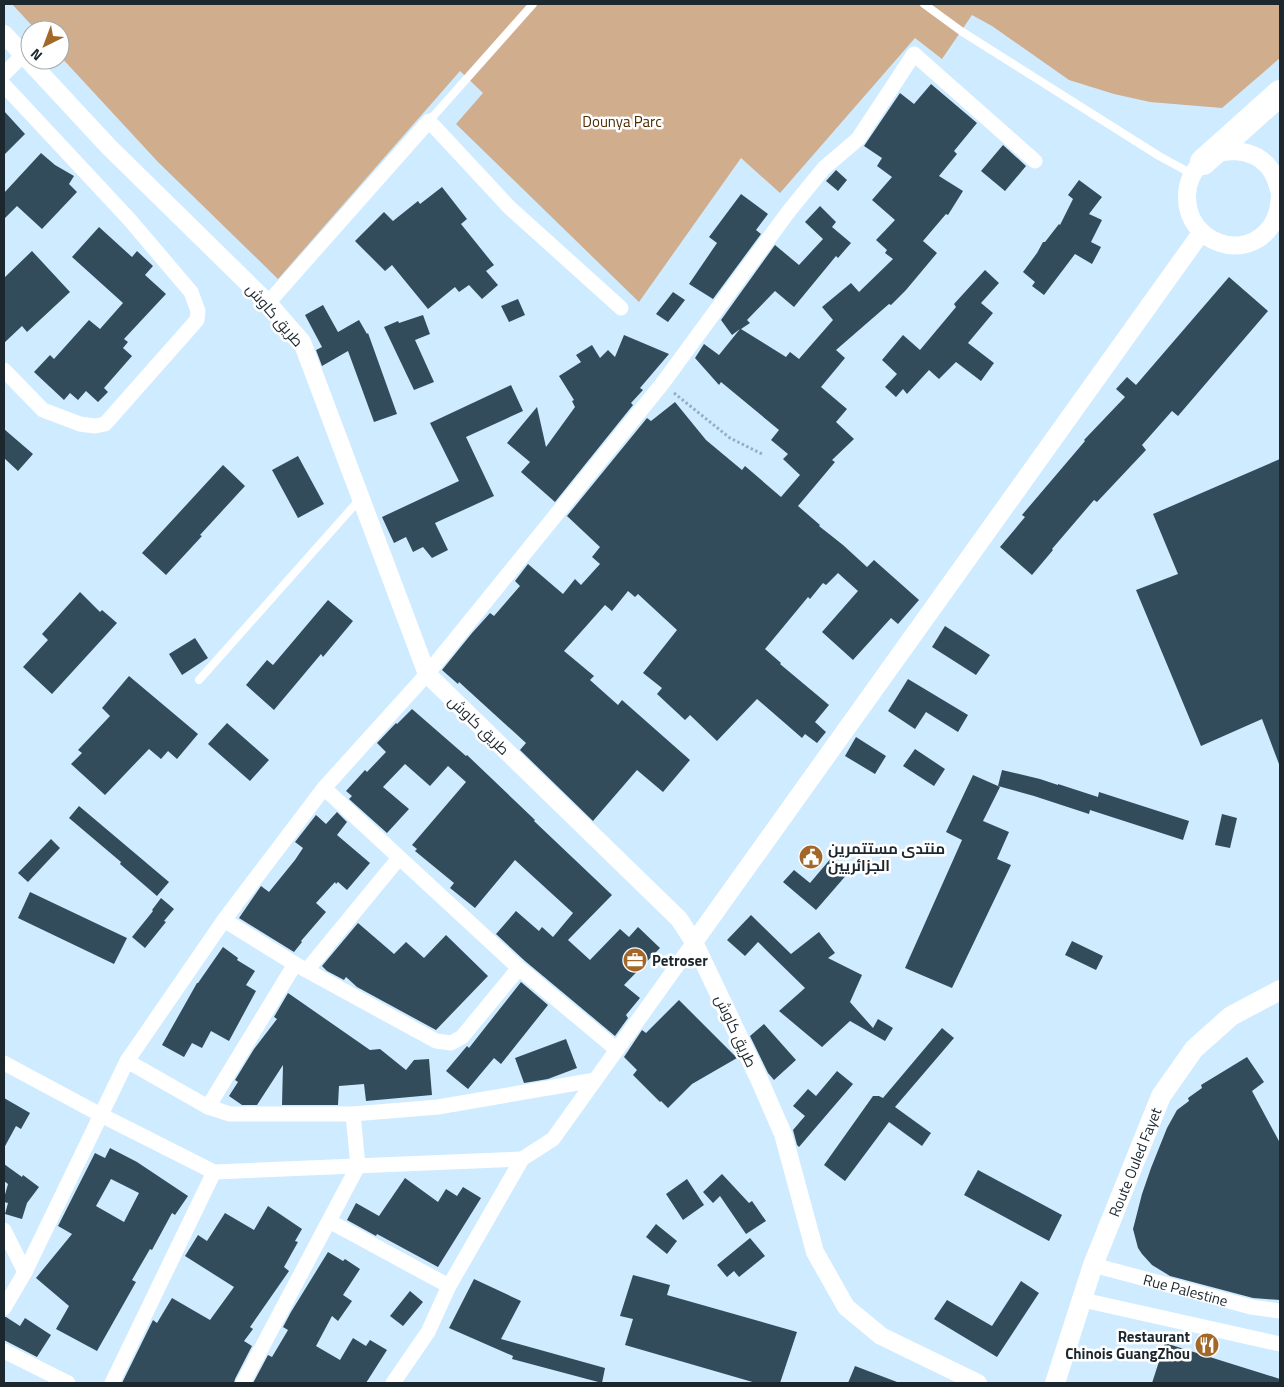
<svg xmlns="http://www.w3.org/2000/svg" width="1284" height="1387" viewBox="0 0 1284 1387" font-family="'Titillium Web',Cairo,sans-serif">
<rect width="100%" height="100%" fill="#cfebff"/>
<path fill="#d0ad8d" d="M12 4H1280V58L1222 108 1150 102 1114 94 1069 80 992 26 972 15 942 59 915 38 780 193 741 158 639 302 456 124 483 93 460 71 278 279 158 162 60 56V30H36Z"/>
<path fill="#334c5c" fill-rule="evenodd" d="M931 84 977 123 954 151 957 154 939 176 963 191 948 215 946 214 923 241 937 253 906 290 891 305 889 304 836 350 845 358 821 387 847 409 836 422 854 439 832 460 835 462 798 506 820 525 819 526 843 545 867 567 874 560 919 600 898 624 891 618 853 660 822 632 858 591 838 573 826 585 823 583 810 599 808 597 765 649 781 663 780 664 829 705 815 722 826 732 817 743 805 734 802 738 757 699 717 741 690 715 685 720 657 694 662 688 643 673 677 630 638 594 635 597 628 591 612 611 605 605 564 651 594 676 590 680 618 705 622 700 690 760 663 792 637 770 593 821 520 750 526 743 459 682 458 684 442 670 472 633 490 613 494 616 520 586 515 581 528 564 563 594 575 579 581 585 600 564 592 557 600 547 567 516 647 418 651 421 675 402 706 440 742 470 745 466 781 497 800 475 783 459 788 454 771 440 779 430 721 382 719 385 695 358 704 344 719 355 740 329 732 335 721 320 775 245 799 265 823 239 805 222 820 206 836 222 832 227 851 243 838 258 836 256 794 307 775 291 747 320 750 323 741 329 786 357 790 352 799 359 833 320 822 307 851 283 859 292 893 259 885 253 887 250 876 240 895 220 872 200 892 177 877 166 882 158 864 146 900 93 914 104Z
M4 111 25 134 4 155Z
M1003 145 1026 166 1005 191 981 171Z
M41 153 55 165 74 176 69 184 77 192 42 229 17 206 4 219V193Z
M836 170 847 180 838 191 826 181Z
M1079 180 1102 197 1089 214 1102 220 1091 242 1101 247 1092 264 1075 254 1044 295 1032 286 1035 282 1023 272 1037 253 1043 242H1045L1059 224 1060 225 1073 199 1068 195Z
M442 187 467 219 461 224 494 265 486 271 498 285 482 299 469 285 459 292 455 287 428 309 392 265 385 271 355 241 384 212 393 221 418 201 420 204Z
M741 194 768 214 756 230 761 234 713 299 689 284 717 243 709 237Z
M99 227 132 257 137 251 153 266 145 275 166 294 124 339 128 342 123 348 132 356 104 388 108 392 98 402 86 391 78 400 70 393 64 400 34 372 50 355 54 359 89 320 100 329 123 303 72 257Z
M32 251 70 292 27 332 22 326 4 343V278Z
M985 270 999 283 981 303 993 313 968 343 994 363 981 381 956 362 939 379 929 370 907 394 903 389 896 397 885 387 897 374 882 360 903 335 920 350 956 307 954 304Z
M1229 277 1268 311 1178 416 1172 411 1142 445 1146 450 1097 502 1094 500 1052 549 1053 550 1032 575 1000 547 1025 517 1022 515 1085 441 1084 440 1125 397 1116 389 1127 377 1136 385Z
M673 292 685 300 668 322 656 314Z
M518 299 525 315 509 322 501 306Z
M323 305 338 332 359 320 367 334 368 333 397 414 374 422 348 351 322 366 316 350 322 347 305 315Z
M423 315 430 334 415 340 434 382 414 390 384 327 398 321 399 323Z
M624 335 669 354 640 388 643 390 631 403 633 405 555 502 521 472 530 462 507 443 537 407 546 447 575 407 572 401 574 400 559 376 581 362 576 355 592 345 600 358 608 350 615 357Z
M511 385 523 411 466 437 494 496 435 523 448 550 432 558 423 547 413 552 406 537 394 543 382 517 459 481 430 423Z
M4 429 33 454 18 471 4 458Z
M298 456 324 504 298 518 272 470Z
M1280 459V763L1279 764 1262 719 1201 746 1136 590 1178 574 1153 514Z
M223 465 245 486 200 535 202 536 166 575 142 553Z
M80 592 100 612 102 610 117 623 52 694 23 667 48 640 42 634Z
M328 600 353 621 323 657 321 654 274 710 246 685 267 660 273 665Z
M945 626 990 655 976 675 932 647Z
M195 638 208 658 182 675 169 654Z
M129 676 198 734 177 759 168 751 161 759 149 749 105 795 71 764 82 753 78 750 110 716 102 708Z
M908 679 968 715 958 732 926 712 915 729 888 711Z
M412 709 466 756 467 755 535 820 534 821 612 895 568 940 590 960 620 929 629 937 638 927 660 948 624 985 640 998 626 1015 628 1018 615 1036 525 961 496 934 516 911 539 931 542 927 553 937 573 913 515 860 475 908 450 888 454 883 415 851 417 849 412 845 466 782 448 766 430 786 405 764 383 787 409 809 387 833 349 799 352 796 346 791 365 770 367 772 386 752 377 743 396 723 397 724Z
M227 723 269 760 250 781 208 744Z
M856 737 886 756 875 774 845 756Z
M915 749 945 769 934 786 903 766Z
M1002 770 1040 779 1058 785V784L1098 797 1099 792 1189 821 1183 840 1090 810 1089 814 1034 796 998 786 1000 787 983 821 1009 832 997 859 1011 865 952 988 905 968 962 840 946 832 973 775 998 786Z
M79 806 169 882 157 896 120 864 121 862 69 818Z
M337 812 347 822 337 835 370 863 347 890 338 882 336 884 335 882 316 903 326 912 301 941 302 942 294 952 239 918 261 886 269 892 295 860 303 848 295 842 316 815 326 824Z
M1222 814 1237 818 1230 848 1215 845Z
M51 839 60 848 28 882 18 873Z
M832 857 849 872 816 910 783 882 794 870 810 883Z
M30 892 127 938 114 964 18 918Z
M161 898 174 909 164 921 166 922 145 948 132 937 153 911 152 910Z
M751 915 791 954 819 932 835 953 828 958 862 975 850 1002 873 1028 878 1019 893 1028 885 1041 850 1021 822 1047 779 1011 805 988 758 942 745 956 727 940Z
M358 923 394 954 406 942 424 958 446 935 488 976 436 1030 357 987 346 977 344 980 327 971 322 966Z
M1072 941 1103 956 1096 970 1065 955Z
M223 947 238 958 237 960 255 971 246 985 256 991 229 1041 211 1031 202 1048 192 1043 184 1057 162 1045 197 983H198Z
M521 982 548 1005 501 1064 494 1058 468 1089 446 1071 467 1046 469 1048Z
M288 993 370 1050 380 1049 406 1070 414 1060 429 1059 432 1095 366 1101 364 1084 339 1086 338 1105H282L283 1065 257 1105H242L229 1096 238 1082 235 1080 254 1049 277 1019 274 1017Z
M679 1000 737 1058 692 1084 668 1108 661 1101 660 1102 633 1075 637 1070 624 1057 642 1030 646 1033Z
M764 1024 796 1060 774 1080 768 1073 750 1036Z
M942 1028 954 1038 895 1107 931 1133 922 1146 889 1122 845 1181 824 1165 873 1096H879L883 1098Z
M566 1039 577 1068 548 1079 524 1083 515 1058Z
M1247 1057 1264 1082 1252 1091 1280 1143V1300L1253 1298 1170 1276 1152 1265 1142 1254 1138 1248 1133 1229 1142 1194 1151 1168 1167 1128 1177 1110 1189 1101 1188 1098 1202 1088 1201 1085Z
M837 1071 853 1084 799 1147 797 1145 793 1130 805 1116 793 1106 808 1089 816 1096Z
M4 1098 30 1113 21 1129 16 1126 4 1148Z
M110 1148 137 1162 188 1196 175 1215 172 1213 152 1250 150 1249 132 1280 136 1282 97 1351 56 1329 69 1306 36 1278 72 1234 58 1226 95 1153 105 1158ZM111 1179 139 1193 124 1222 96 1206Z
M4 1164 22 1177 23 1175 39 1187 27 1203 22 1219 5 1214 8 1203 4 1202V1198L8 1184 4 1181Z
M978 1170 1062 1215 1049 1241 964 1195Z
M722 1174 749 1203 752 1201 766 1221 746 1234 720 1196 713 1203 703 1192Z
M405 1178 438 1202 446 1189 457 1196 463 1187 481 1198 438 1267 377 1234 376 1236 347 1220 356 1203 379 1216Z
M687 1179 704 1205 683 1220 666 1194Z
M268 1206 302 1229 295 1241 298 1242 284 1267 289 1271 250 1327 253 1329 244 1341 252 1346 235 1379 234 1383H122L153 1320 157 1323 172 1298 210 1320 234 1287 185 1256 198 1235 207 1241 225 1213 254 1230Z
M656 1224 677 1241 667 1254 646 1237Z
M750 1238 765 1256 739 1277 734 1271 727 1277 717 1265Z
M328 1252 343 1261 345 1259 360 1269 343 1295 352 1301 338 1321 332 1316 316 1346 340 1360 353 1338 366 1346 370 1340 387 1350 366 1383H253L268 1355 272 1357 288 1330 283 1327 291 1312Z
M633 1275 670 1285 667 1295 797 1332 780 1383H756L625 1345 633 1319 620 1316Z
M474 1279 521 1301 501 1339 605 1368 602 1383 512 1359 513 1356 449 1328Z
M1021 1281 1039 1293 997 1357 934 1319 947 1300 992 1326Z
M410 1291 423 1302 403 1326 390 1316Z
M4 1317H6L20 1326 25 1318 51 1335 37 1357 4 1340Z
M1165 1343 1280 1379V1383H1152Z
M855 1366 897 1382V1383H848Z"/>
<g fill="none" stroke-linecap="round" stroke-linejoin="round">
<path stroke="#97aebe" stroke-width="3" stroke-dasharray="2.5 2.5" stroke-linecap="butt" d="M674 393 730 438 764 455"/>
<path stroke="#fff" stroke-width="8" d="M924 4 961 31 1159 156 1192 174
M429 121 533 4
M199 680 360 499"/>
<g stroke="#fff" stroke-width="15">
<path d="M4 74 23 55"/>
<path d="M4 85 129 219 191 292 198 311 197 320 105 424 95 426 80 424 43 410 4 370"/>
<path d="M268 303 429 121 509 207 621 308"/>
<path d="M324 788 519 968 616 1049"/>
<path d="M224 920 295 964 436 1041 451 1043 462 1037 519 968"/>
<path d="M307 970 399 858"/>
<path d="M127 1061 208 1107 230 1114H353L438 1107 595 1080"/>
<path d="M4 1063 101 1115 214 1172 522 1159"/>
<path d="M208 1107 295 964"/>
<path d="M329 1221 449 1286"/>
<path d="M4 1230 25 1272"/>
<path id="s1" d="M1093 1265 1251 1307 1280 1311"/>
<path d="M1083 1300 1280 1344"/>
<path d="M4 1308 25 1272 127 1061 224 920 324 788 427 674 662 384 789 211 824 168 858 139 914 54 1035 161"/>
<path d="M4 1351 68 1383"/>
<path d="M112 1383 214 1172"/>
<path d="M243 1383 358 1166 353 1114"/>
<path d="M393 1383 428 1332 449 1286 522 1159 553 1139 694 942"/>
</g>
<path stroke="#fff" stroke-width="18" d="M4 34 109 147 268 303 302 342 427 674 679 919 694 942 759 1079 783 1134 815 1252 846 1307 881 1336 978 1383
M1280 194C1277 183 1275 174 1268 166 1252 148 1221 146 1202 162 1193 171 1187 183 1187 196 1186 243 1246 264 1272 225 1278 216 1279 206 1280 196
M694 942 1201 233"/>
<path stroke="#fff" stroke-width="20" id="s2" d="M1055 1383 1093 1265 1161 1096 1194 1049 1231 1016 1280 990"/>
<path stroke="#fff" stroke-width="26" d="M1203 162 1280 93"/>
</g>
<defs>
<symbol id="civic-disc" viewBox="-11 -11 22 22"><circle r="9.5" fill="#a36829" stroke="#fff"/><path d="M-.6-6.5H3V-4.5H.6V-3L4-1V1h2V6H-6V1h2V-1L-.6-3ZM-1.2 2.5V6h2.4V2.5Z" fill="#fff"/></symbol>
<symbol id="office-disc" viewBox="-11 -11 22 22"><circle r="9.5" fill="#a36829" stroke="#fff"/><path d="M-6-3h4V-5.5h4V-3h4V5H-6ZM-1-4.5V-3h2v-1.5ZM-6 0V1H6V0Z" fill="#fff"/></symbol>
<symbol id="restaurant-disc" viewBox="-11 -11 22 22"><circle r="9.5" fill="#a36829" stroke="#fff"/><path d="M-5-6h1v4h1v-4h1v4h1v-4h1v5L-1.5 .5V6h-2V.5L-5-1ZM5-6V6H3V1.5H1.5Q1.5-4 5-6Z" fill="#fff"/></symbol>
</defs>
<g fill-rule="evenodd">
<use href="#civic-disc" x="797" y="843" width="28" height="28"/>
<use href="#office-disc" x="621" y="946" width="28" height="28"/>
<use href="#restaurant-disc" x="1193" y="1331" width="28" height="28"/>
</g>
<g text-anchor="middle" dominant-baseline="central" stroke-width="5" stroke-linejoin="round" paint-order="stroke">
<g font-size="15" fill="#4e2c04" stroke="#fff">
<text x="622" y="121">Dounya Parc</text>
</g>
<g font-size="15" fill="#1c272e" stroke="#fff">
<text transform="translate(275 315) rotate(49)">طريق كاوش</text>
<text transform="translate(479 725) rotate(44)">طريق كاوش</text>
<text transform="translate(736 1031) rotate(65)">طريق كاوش</text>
<text stroke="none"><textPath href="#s2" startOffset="235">Route Ouled Fayet</textPath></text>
<text stroke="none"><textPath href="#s1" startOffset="96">Rue Palestine</textPath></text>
</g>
<g font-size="15" font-weight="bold" fill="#1c272e" stroke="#fff" text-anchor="start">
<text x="828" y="848">منتدى مستتمرين<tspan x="828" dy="17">الجزائريين</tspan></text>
<text x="652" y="960">Petroser</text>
<text x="1190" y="1336" text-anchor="end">Restaurant<tspan x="1190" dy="17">Chinois GuangZhou</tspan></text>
</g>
</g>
<rect width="1284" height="1387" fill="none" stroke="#1c272e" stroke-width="10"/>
<g transform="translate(45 45) rotate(222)"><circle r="24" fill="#ffffff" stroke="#a4a9ab"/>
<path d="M0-4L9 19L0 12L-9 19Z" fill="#a36829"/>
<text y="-8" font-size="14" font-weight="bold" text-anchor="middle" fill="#1c272e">N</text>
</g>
</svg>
